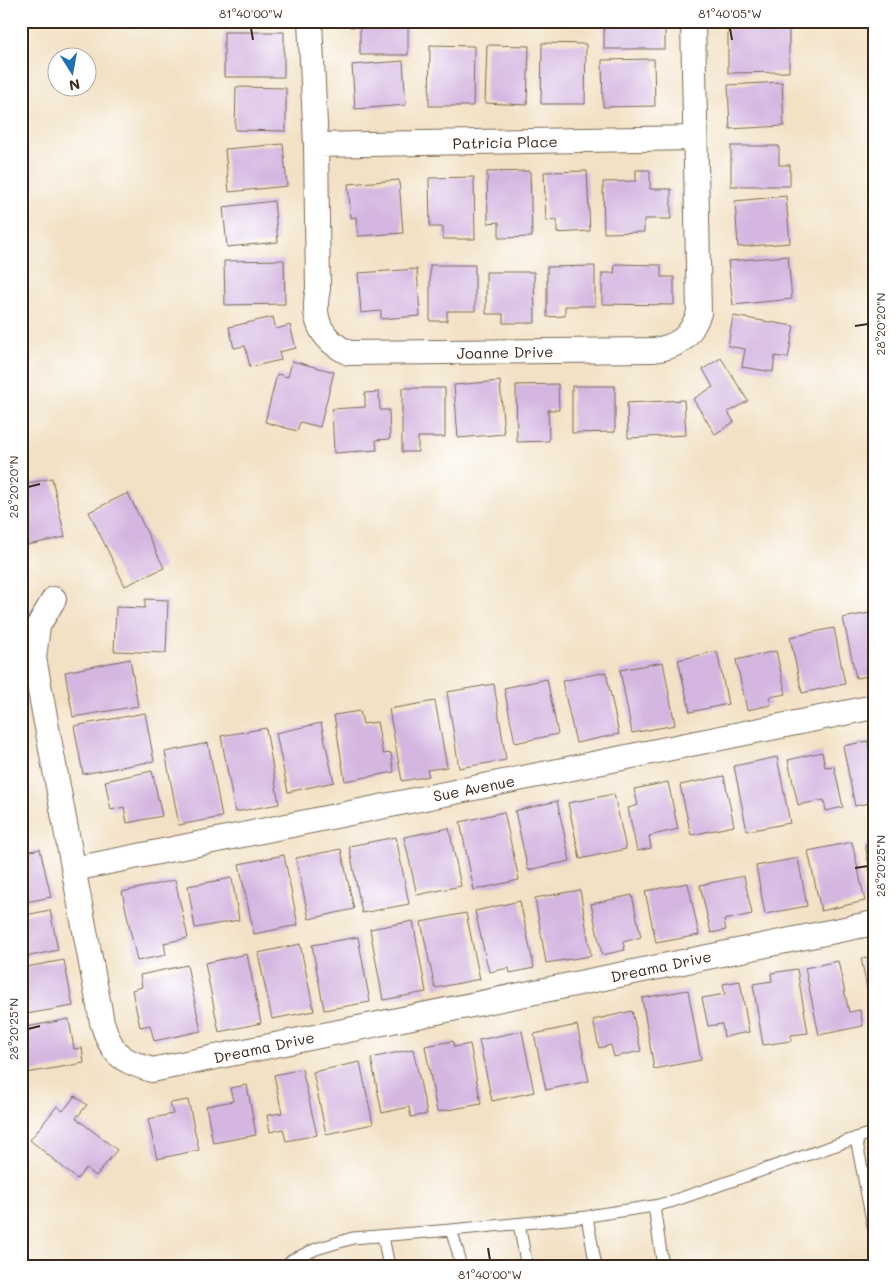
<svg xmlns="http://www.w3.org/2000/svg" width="895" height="1288" viewBox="0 0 895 1288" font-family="Mali,sans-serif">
<rect width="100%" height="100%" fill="#fff"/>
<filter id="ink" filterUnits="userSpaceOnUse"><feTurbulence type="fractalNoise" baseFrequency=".02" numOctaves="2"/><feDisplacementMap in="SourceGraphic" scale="10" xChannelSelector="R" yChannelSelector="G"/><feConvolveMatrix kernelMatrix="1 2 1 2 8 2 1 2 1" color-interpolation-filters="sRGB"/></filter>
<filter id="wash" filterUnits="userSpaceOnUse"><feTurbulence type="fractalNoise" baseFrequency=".0096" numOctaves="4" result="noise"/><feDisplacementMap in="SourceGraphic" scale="20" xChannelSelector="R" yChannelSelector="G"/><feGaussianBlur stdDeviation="1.12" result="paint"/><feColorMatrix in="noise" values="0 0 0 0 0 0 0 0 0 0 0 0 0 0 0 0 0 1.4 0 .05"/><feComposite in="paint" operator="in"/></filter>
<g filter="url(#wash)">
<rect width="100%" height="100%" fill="#f2e1c4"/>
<g id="blocks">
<path fill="#d4b6e0" d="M350 21H408V55H360V27H350Z
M604 21H665V49H604Z
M789 28V72L728 73V29Z
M224 32H284V77H224Z
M542 43 586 44 585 104H541Z
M430 45 474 46 473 106H429Z
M487 45 529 46 527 105 485 103Z
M654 59 655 106 603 107 602 60Z
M403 61 406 105 355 109 352 65Z
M782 82 784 126 730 129 728 85Z
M236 87 286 88V131L235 130Z
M283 144 287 186 229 192 225 149Z
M731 146H779V165H790V186H731Z
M636 170H650V189H671V219H644V232L604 233 603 182 636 181Z
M530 171 532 237 499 238V222L488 223 487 172Z
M587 171 590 231 557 233V220L546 221 544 172Z
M474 177 475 239H443V227H430L429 178Z
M399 180 403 233 358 236 356 217 351 218 348 184Z
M786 196 790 243 738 247 735 201Z
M274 201 278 242 227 247 223 207Z
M788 256 792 299 733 305 728 261Z
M284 260 285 304 225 305 224 261Z
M615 264 661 265V277H674V305L602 304V273H614Z
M430 265H475V311H447V321H430Z
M595 266V306H565V316L547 317V267Z
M417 269 420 316 381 319V311L361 313 358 273Z
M486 272H534L535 323H503V314H486Z
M733 316 794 326 788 358 775 356 773 372 742 367 745 349 728 346Z
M273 317 276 329 290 325 296 348 279 352 281 360 250 367 245 346 234 348 229 327Z
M721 358 748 401 728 412 734 422 715 434 693 399 713 387 703 369Z
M292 361 334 372 320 427 300 422 297 431 265 422 277 374 288 377Z
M500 381 504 434 458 438 454 385Z
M558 384 559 410H548L549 441 517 442 516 385Z
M572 386H615V432L572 433Z
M402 388H445V437H418V452H402Z
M379 392 380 410H389L390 439 376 440 377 450 334 453 332 409 365 407V393Z
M684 400 686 435 628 438 627 403Z
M52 478 65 537 28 545 25 530 21 531V485Z
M128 493 164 568 125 586 89 512Z
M145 599 168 600 166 653 114 651 116 607 145 608Z
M874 612V675L856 678 843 618Z
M834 628 845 684 802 693 790 637Z
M717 651 728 704 690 712 678 660Z
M776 651 786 694 769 697 771 705 747 710 736 660Z
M130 659 138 706 73 717 65 672Z
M663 662 675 725 632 733 620 670Z
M606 672 619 734 576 743 562 681Z
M547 679 558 734 515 743 504 688Z
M494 684 506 760 459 768 447 692Z
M435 701 447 767 427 770 429 776 402 781 389 709Z
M360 711 363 724 377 722 383 754 391 753 394 772 345 781 334 715Z
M145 713 154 761 83 774 74 726Z
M321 723 334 782 288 792 276 733Z
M266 728 279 804 235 812 221 736Z
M868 741 869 748 874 747V802L855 806 843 746Z
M208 743 222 817 179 825 165 752Z
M822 752 825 767 834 766 843 807 826 811 824 800 798 805 788 760Z
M777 757 790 823 747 831 734 766Z
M152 771 162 816 127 823 124 807 111 810 105 781Z
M724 776 734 826 691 835 680 785Z
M668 782 678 829 649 836 651 848 637 851 628 808 638 805 634 789Z
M614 794 626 849 580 859 568 803Z
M557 801 570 861 528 870 515 811Z
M504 812 519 880 474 890 460 822Z
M449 828 461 886 417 895 404 837Z
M396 837 409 904 362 913 349 846Z
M852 842 865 901 821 911 808 851Z
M874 842V887H873L865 844Z
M40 849 51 897 21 903V853Z
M341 849 354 909 309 919 296 858Z
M284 855 298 925 254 934 239 864Z
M798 858 807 906 765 914 756 866Z
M744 876 752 914 724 920 726 930 711 933 700 885Z
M232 878 239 920 195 928 188 886Z
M175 880 188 938 164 943 166 955 137 961 122 892Z
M688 883 699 935 656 943 645 891Z
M580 890 591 956 546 963 535 898Z
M632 895 641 937 623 942 625 950 602 955 591 904Z
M520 901 534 968 510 973 509 968 489 972 475 911Z
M50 910 58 950 21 958V916Z
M466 913 480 979 435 988 421 922Z
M413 921 426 992 383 1000 370 929Z
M358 937 370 1002 324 1010 312 945Z
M300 944 314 1011 272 1019 258 953Z
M247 954 261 1023 219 1032 205 963Z
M874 956V1017L873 1018 861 958Z
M64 960 73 1006 21 1015V968Z
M838 961 849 1012 860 1010 863 1026 819 1035 805 968Z
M187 965 201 1031 154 1041 150 1025 140 1027 132 990 142 987 140 975Z
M797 969 808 1033 791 1035V1041L763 1045 753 984 772 981 771 973Z
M740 981 749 1032 724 1037 722 1024 708 1026 702 998 725 994 723 984Z
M688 990 701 1060 654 1069 642 998Z
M632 1011 641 1051 614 1057 611 1045 599 1048 593 1020Z
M69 1019 74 1049 82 1048 84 1063 21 1074V1028Z
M577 1025 589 1081 546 1090 534 1034Z
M522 1031 534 1092 492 1101 479 1040Z
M453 1041 454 1047 470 1044 481 1104 437 1112 425 1046Z
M413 1049 427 1114 411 1117 409 1107 382 1113 371 1058Z
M360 1062 373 1124 326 1134 313 1072Z
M302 1069 317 1135 286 1141 283 1129 270 1132 267 1115 282 1113 274 1075Z
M247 1085 256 1135 213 1143 206 1106 233 1101 230 1088Z
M75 1096 87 1105 76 1118 117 1150 96 1176 86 1168 77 1179 30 1140 57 1106 63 1111Z
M188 1100 199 1150 157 1159 148 1119 173 1114 170 1103Z"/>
</g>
</g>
<g filter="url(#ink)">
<use href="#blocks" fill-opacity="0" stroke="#7b6a58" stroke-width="1"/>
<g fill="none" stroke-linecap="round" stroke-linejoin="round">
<defs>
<path id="service" d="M856 1138 874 1231
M654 1206 663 1267
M587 1217 596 1267
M519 1224 527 1267
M451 1230 458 1252 460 1267
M383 1236 389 1267
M285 1267 292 1260 316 1249 353 1238 451 1230 587 1217 594 1215 654 1206 670 1202 874 1132"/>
<path id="minor" d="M310 21 316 145 318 289C311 319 321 340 349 353L654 350C680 346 690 337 699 313L693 21
M316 145 694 138
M54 599 38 626 34 658 102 1022C112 1055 120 1060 152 1070L874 923
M74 869 874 707"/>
</defs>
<use href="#service" stroke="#7b6a58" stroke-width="13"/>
<use href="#minor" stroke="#7b6a58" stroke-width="26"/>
<use href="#service" stroke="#fff" stroke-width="11"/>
<use href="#minor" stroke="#fff" stroke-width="24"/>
</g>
</g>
<path fill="none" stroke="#3b2a1e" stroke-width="2" d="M251 28 253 40M730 28 732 40M855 326 868 324M28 487 40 484M855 868 868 866M28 1029 40 1026M488 1248 490 1260"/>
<g text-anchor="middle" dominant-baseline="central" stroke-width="4" stroke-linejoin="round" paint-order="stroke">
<g font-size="15" fill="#3b2a1e" stroke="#fff">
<text transform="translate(505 142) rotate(-1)">Patricia Place</text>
<text transform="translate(505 352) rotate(-1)">Joanne Drive</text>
<text transform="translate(474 788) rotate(-11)">Sue Avenue</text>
<text transform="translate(661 966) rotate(-12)">Dreama Drive</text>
<text transform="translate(264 1047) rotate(-12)">Dreama Drive</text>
</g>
</g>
<rect width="895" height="1288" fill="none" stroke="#fff" stroke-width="55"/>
<g transform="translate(72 72) rotate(169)"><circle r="24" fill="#ffffff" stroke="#b1aaa5"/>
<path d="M0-4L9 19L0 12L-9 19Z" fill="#1f6fb2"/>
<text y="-8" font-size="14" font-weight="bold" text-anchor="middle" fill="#3b2a1e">N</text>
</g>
<rect x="28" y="28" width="840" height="1232" fill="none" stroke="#3b2a1e" stroke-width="2"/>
<g font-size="12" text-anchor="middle" fill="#3b2a1e">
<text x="251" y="18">81°40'00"W</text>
<text x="730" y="18">81°40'05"W</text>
<text transform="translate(881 324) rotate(-90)" y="4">28°20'20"N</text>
<text transform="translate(14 487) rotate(-90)" y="4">28°20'20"N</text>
<text transform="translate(881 866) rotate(-90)" y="4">28°20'25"N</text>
<text transform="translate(14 1029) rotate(-90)" y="4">28°20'25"N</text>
<text x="490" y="1279">81°40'00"W</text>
</g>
</svg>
